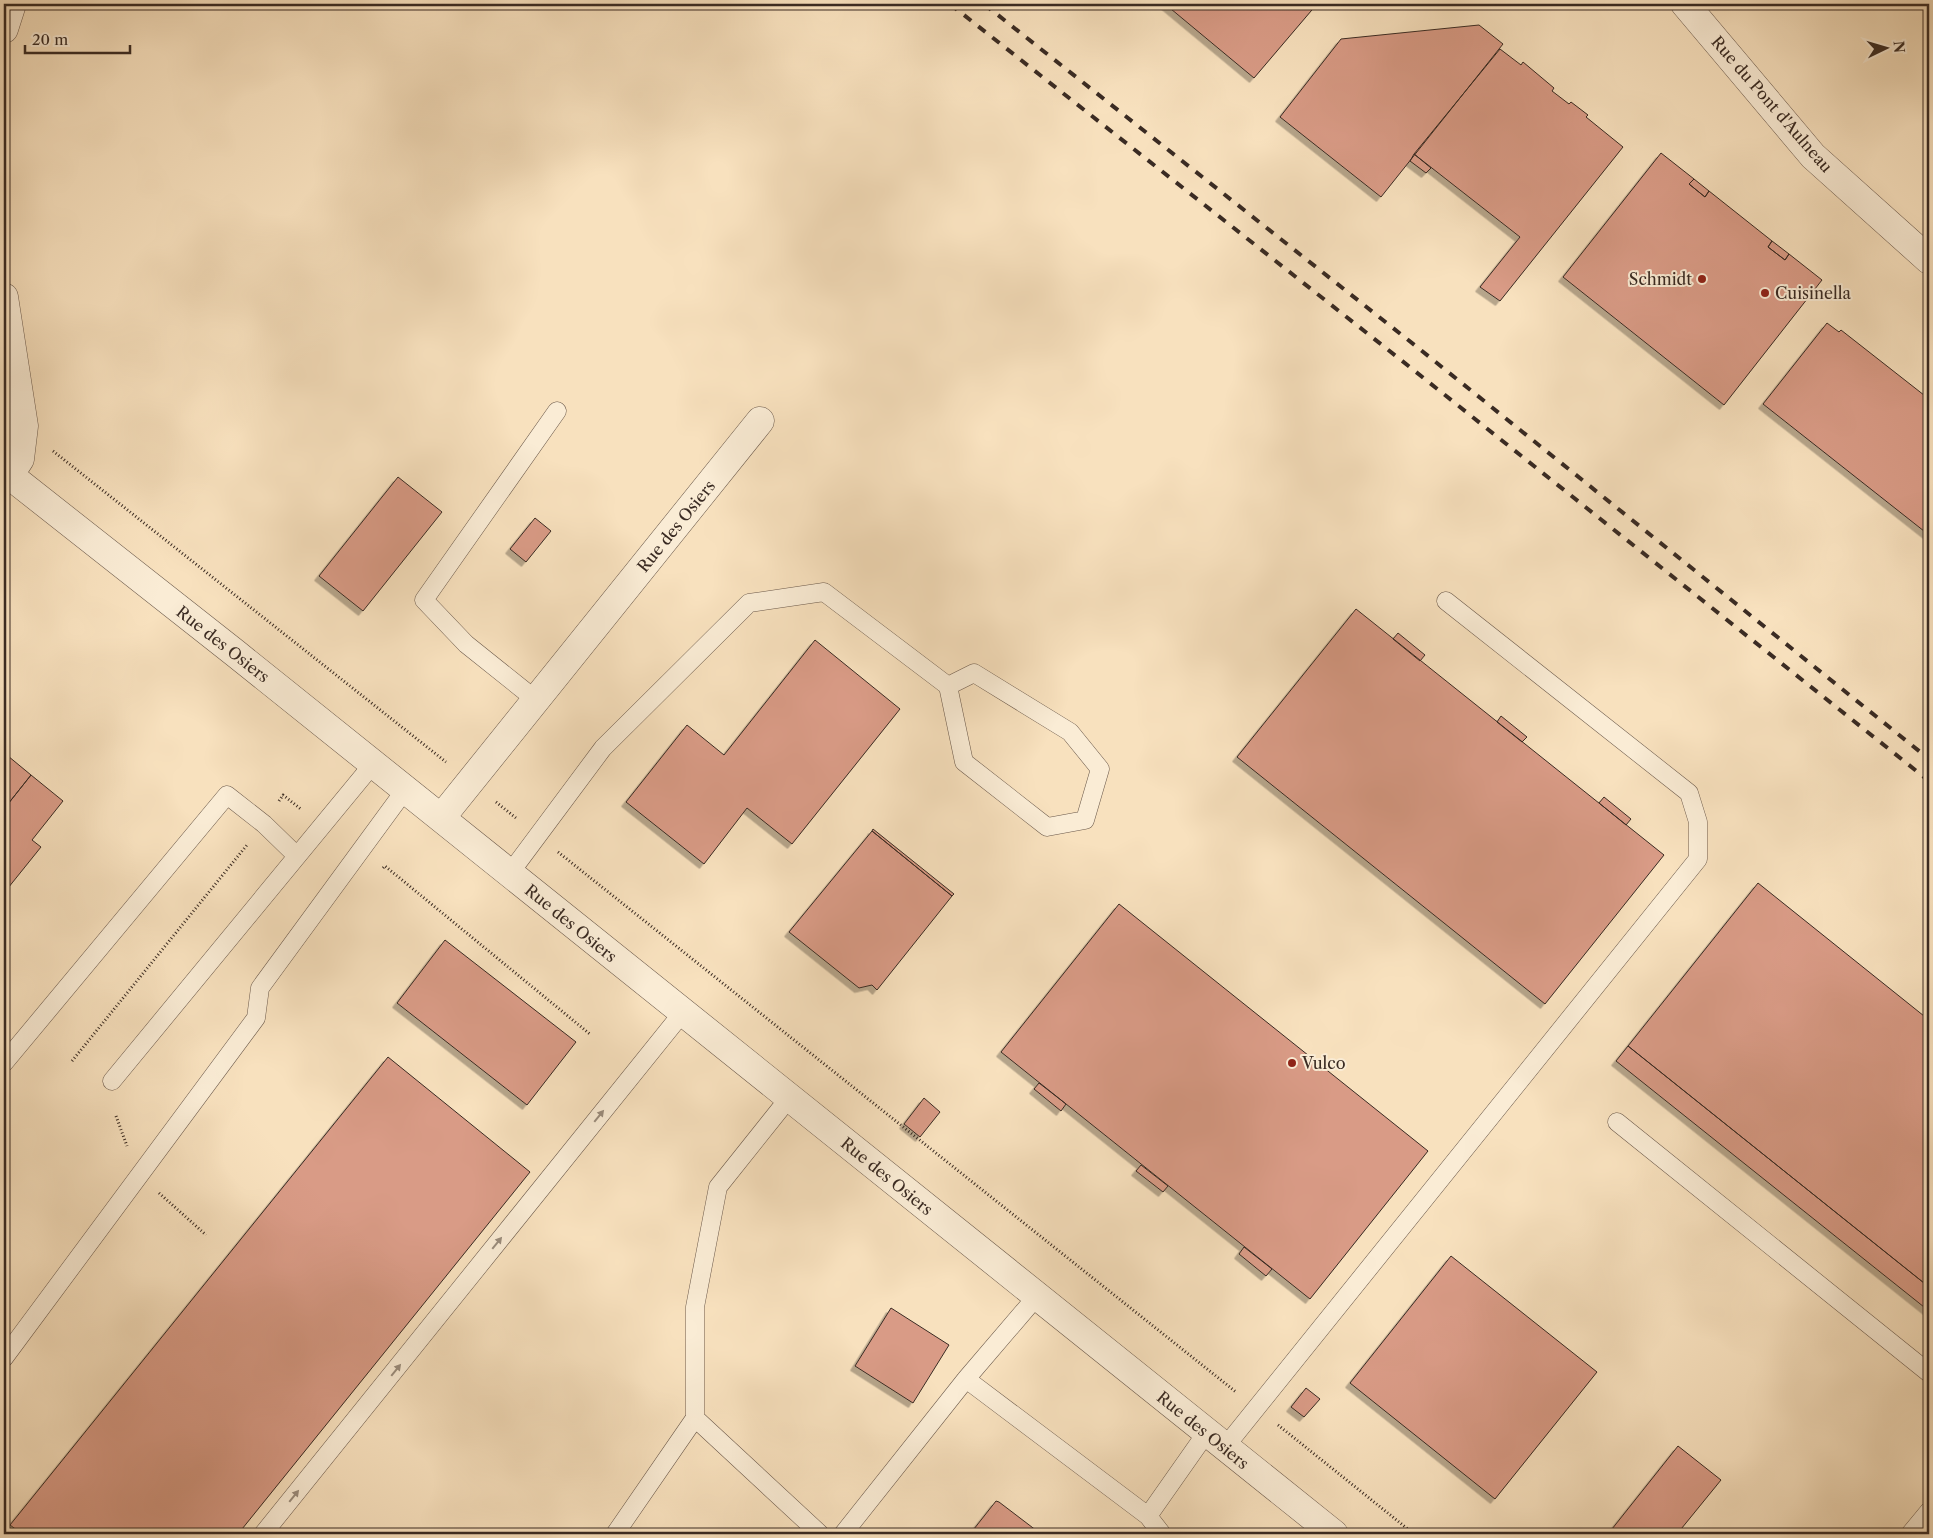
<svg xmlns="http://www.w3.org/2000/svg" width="1933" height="1538" viewBox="0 0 1933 1538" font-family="'Libre Caslon Text',serif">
<defs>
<filter id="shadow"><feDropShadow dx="-4.5" dy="4.5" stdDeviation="0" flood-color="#0004"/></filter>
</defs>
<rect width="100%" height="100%" fill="#f8e1be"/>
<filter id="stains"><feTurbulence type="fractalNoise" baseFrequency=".004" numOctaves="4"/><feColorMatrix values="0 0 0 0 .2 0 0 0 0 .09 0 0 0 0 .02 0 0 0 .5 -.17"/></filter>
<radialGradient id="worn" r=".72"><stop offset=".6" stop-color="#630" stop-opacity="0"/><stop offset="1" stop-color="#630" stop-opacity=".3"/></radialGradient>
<path fill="#d99b86" stroke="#3a2b23" filter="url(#shadow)" d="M1165 4H1317L1254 78Z
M1479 25 1503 44 1381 197 1280 117 1341 39Z
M1500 49 1521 65 1523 62 1554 88 1552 91 1569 104 1571 102 1588 115 1586 117 1623 147 1500 301 1480 287 1520 237 1414 154Z
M1661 153 1694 179 1689 184 1705 197 1709 191 1772 241 1768 247 1785 260 1789 254 1822 280 1724 405 1563 277Z
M1414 154 1431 168 1426 173 1410 161Z
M1694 179 1709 191 1705 197 1689 184Z
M1772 241 1789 254 1785 260 1768 247Z
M1827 323 1839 332 1841 330 1929 399V535L1763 404Z
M398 477 442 512 363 611 319 576Z
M535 518 551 531 526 562 510 549Z
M1356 609 1664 855 1545 1004 1237 757Z
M1398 633 1425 655 1420 661 1393 639Z
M815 640 900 709 792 844 747 808 704 864 626 802 687 725 724 755Z
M1501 716 1527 737 1522 742 1497 722Z
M8 756 31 775 4 809V761Z
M31 775 63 801 32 840 41 847 4 893V809Z
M1604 797 1631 819 1626 825 1599 803Z
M873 829 954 894 952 896 872 831Z
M872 831 952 896 877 990 872 985 859 988 789 932Z
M1758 883 1929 1020V1287L1628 1046Z
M1119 904 1428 1151 1310 1299 1001 1052Z
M445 940 576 1042 527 1105 397 1003Z
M1628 1046 1929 1287V1311L1616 1061Z
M388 1057 530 1172 238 1534H22L10 1525Z
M1039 1083 1066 1104 1061 1111 1034 1089Z
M924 1098 940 1112 920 1137 904 1124Z
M1141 1165 1168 1186 1163 1192 1136 1171Z
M1244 1247 1272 1269 1266 1276 1239 1254Z
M1451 1256 1597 1372 1495 1499 1350 1383Z
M891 1308 949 1345 913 1403 855 1366Z
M1306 1388 1320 1399 1304 1417 1291 1407Z
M1678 1446 1721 1480 1677 1534H1608Z
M996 1501 999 1502 1041 1534H970Z"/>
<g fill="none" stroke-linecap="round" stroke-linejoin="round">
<defs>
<path id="service" d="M536 700 466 644 424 600 557 411
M510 873 603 748 749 603 824 592 948 686 964 762 1047 827 1085 820 1100 769 1070 732 974 673 948 686
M4 1063 227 795 264 824 297 856
M112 1081 373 764
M1617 1122 1929 1373
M4 1358 256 1018 260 988 405 790
M966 1379 1148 1516
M695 1418 820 1534
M1225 1447 1698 859V822L1689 793 1446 601
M263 1534 683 1012
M615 1534 695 1418V1307L718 1187 789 1098
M843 1534 966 1379 1037 1296
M1162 1534 1148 1516 1207 1432
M1910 1534 1929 1511"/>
<path id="minor" d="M1685 4 1813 156 1929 260
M4 29 12 4
M4 297 24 426 20 459 9 476
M4 471 235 653 1334 1534
M441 818 760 421"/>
</defs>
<use href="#service" stroke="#6a584a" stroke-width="19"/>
<use href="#minor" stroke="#6a584a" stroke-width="29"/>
<path stroke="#3a2b23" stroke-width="3" stroke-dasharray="1 2.5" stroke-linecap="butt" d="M53 451 446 762
M279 801 283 795 302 810
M496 802 516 818
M558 852 1236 1392
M383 868 385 866 591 1035
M72 1061 247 845
M116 1116 127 1146
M159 1193 206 1235
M1278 1425 1414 1534"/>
<use href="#service" stroke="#faecd5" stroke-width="18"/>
<use href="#minor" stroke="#faecd5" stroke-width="28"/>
<path stroke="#3a2b23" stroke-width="4" stroke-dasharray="9 9" stroke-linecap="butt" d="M950 4 1401 360 1929 781
M984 4 1417 347 1929 759"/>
</g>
<defs><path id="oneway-solid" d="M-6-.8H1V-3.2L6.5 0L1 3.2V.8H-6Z" transform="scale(1.25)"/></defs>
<g fill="#9a8c7c">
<use href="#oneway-solid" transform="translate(599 1116) rotate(-51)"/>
<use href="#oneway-solid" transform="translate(497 1243) rotate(-51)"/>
<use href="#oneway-solid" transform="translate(396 1370) rotate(-51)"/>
<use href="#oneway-solid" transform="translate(294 1496) rotate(-51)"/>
</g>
<g fill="#8f2418" stroke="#faecd5" stroke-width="2">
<circle cx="1702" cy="279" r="5"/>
<circle cx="1765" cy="293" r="5"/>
<circle cx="1292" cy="1063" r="5"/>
</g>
<g text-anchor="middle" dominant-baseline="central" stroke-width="4" stroke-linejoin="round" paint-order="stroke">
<g font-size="16" fill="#3a2b23" stroke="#faecd5">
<text transform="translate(1772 104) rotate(49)">Rue du Pont d'Aulneau</text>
<text transform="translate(676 526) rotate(-51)">Rue des Osiers</text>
<text transform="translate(223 644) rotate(38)">Rue des Osiers</text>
<text transform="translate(571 923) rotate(39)">Rue des Osiers</text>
<text transform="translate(887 1176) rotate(39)">Rue des Osiers</text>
<text transform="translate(1203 1430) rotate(39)">Rue des Osiers</text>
</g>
<g font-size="16" fill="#3a2b23" stroke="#faecd5" text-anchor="start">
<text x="1692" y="279" text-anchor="end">Schmidt</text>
<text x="1775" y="293">Cuisinella</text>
<text x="1302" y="1063">Vulco</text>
</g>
</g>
<rect width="1933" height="1538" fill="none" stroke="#f8e1be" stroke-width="20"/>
<rect x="5" y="5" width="1923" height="1528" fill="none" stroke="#3a2b23" stroke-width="2.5"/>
<rect x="10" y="10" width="1913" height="1518" fill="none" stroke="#3a2b23"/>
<g transform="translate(1886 48) rotate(85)" stroke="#faecd5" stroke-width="4" paint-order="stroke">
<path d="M0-4L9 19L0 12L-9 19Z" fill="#3a2b23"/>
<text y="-8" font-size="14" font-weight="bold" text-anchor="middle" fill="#3a2b23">N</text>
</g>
<path d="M25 45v8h105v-8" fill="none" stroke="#3a2b23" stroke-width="2.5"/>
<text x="32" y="45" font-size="15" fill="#3a2b23" stroke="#faecd5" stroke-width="4" paint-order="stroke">20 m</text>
<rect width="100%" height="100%" filter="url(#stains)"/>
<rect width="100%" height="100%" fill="url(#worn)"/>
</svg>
